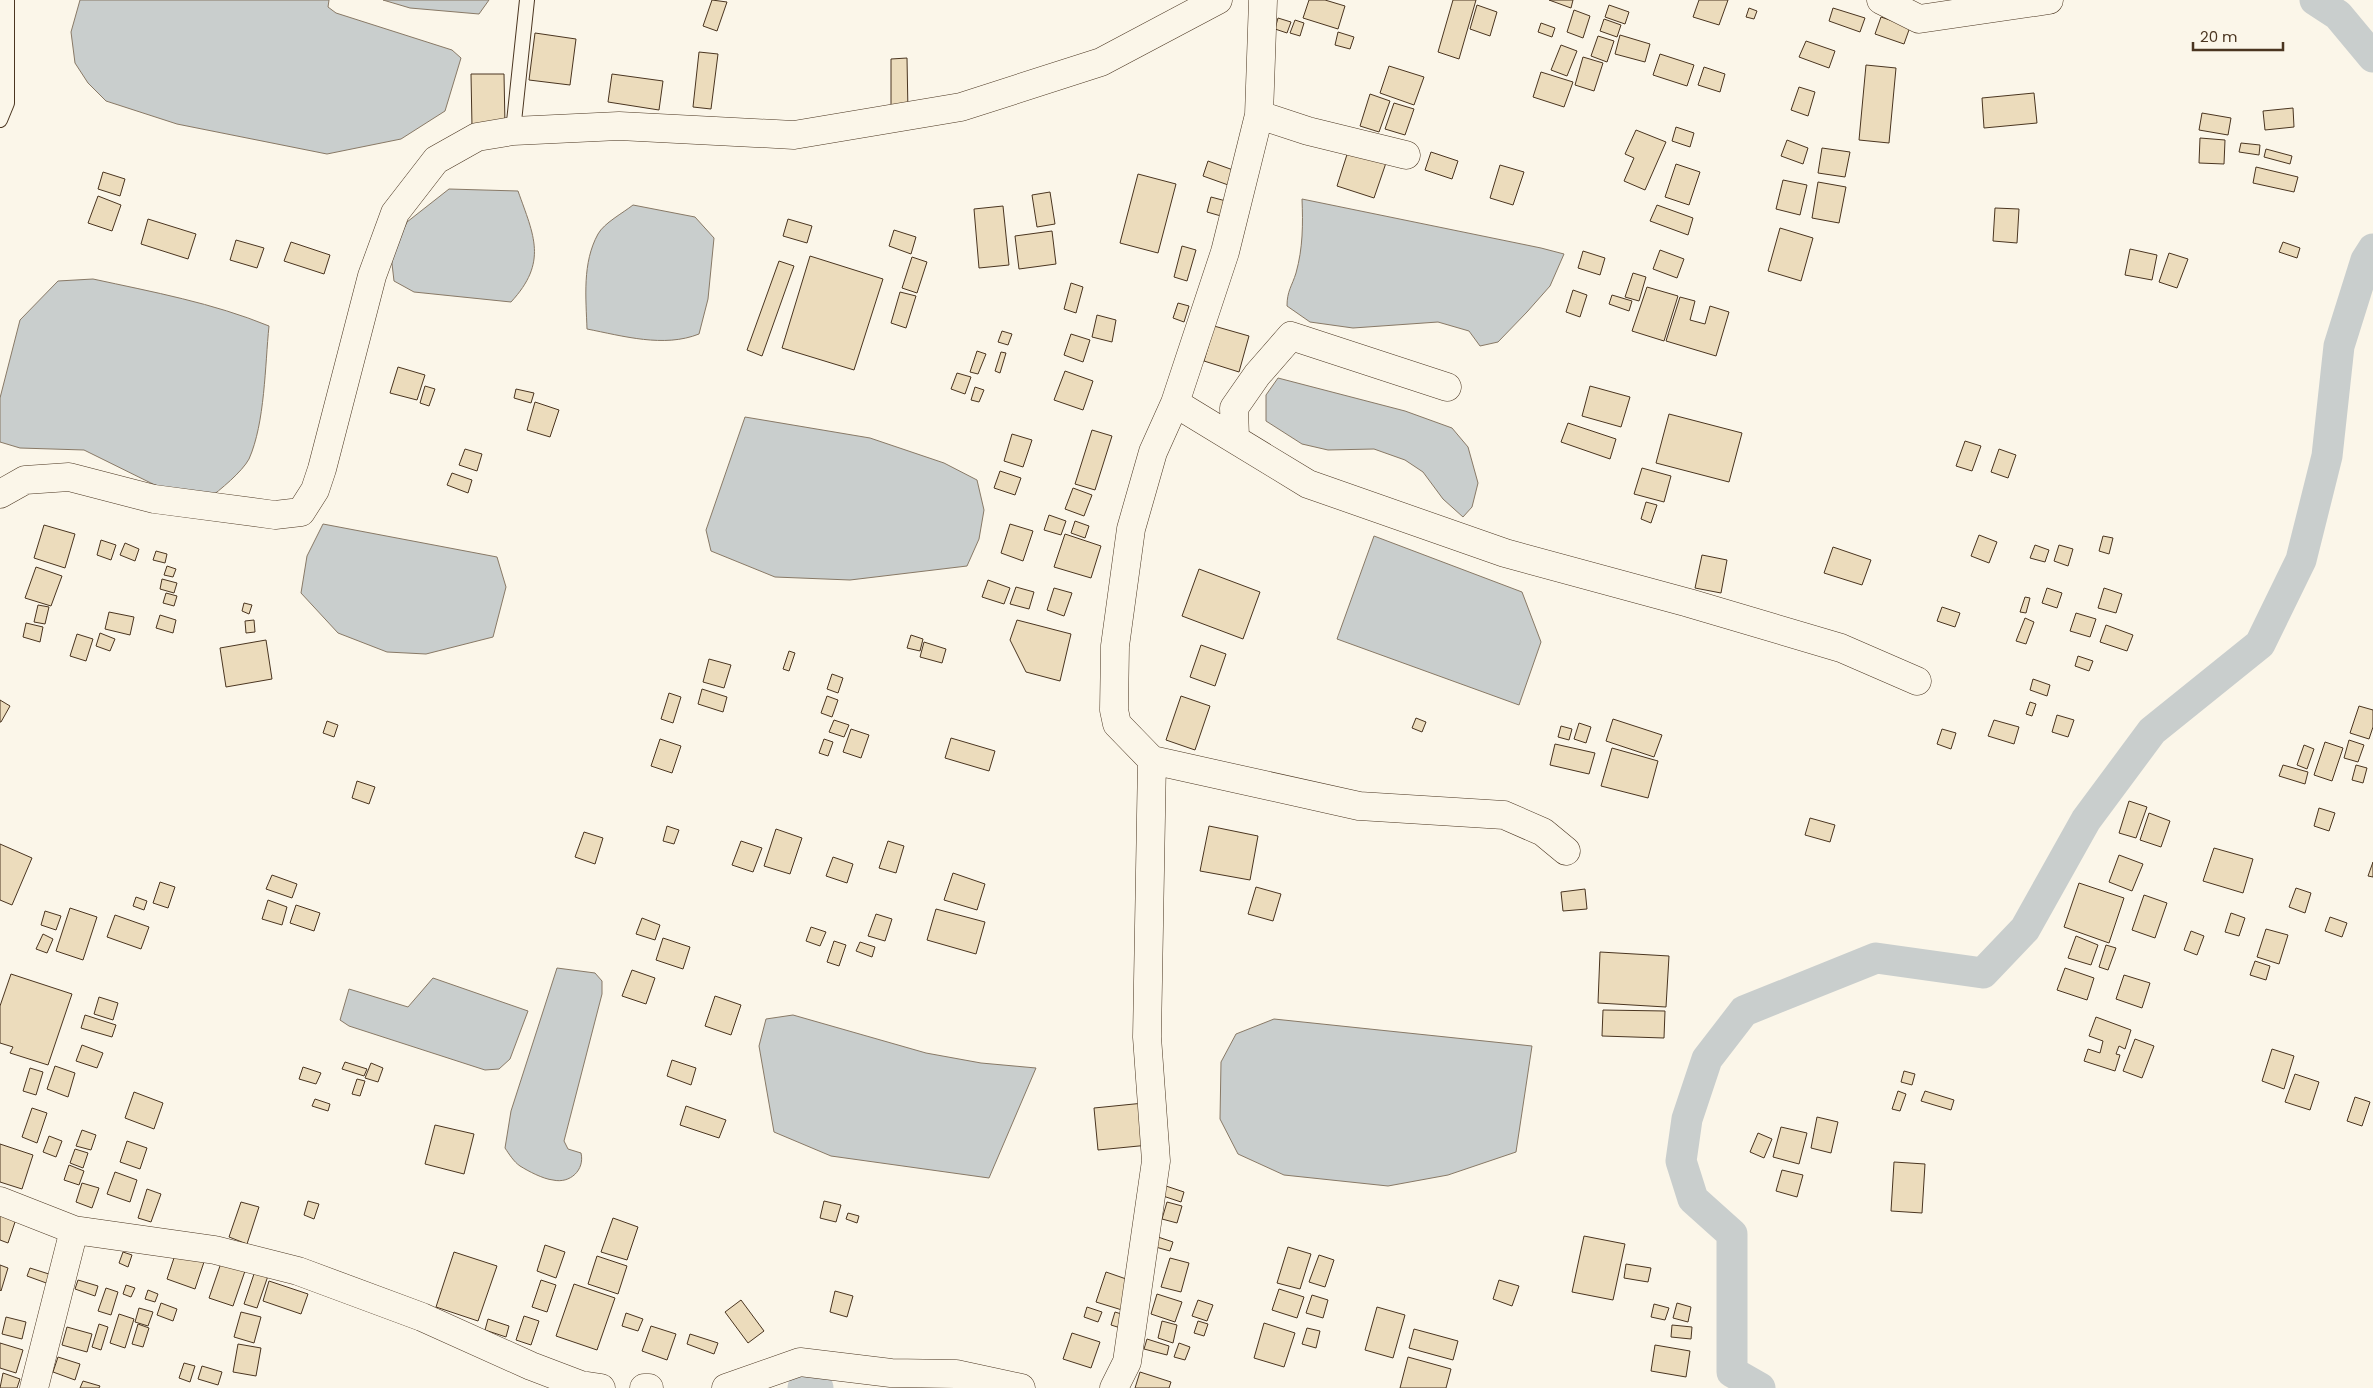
<svg xmlns="http://www.w3.org/2000/svg" width="2373" height="1388" viewBox="0 0 2373 1388" font-family="Poppins,sans-serif">
<rect width="100%" height="100%" fill="#fbf6e9"/>
<path fill="#c9cecd" stroke="#887966" d="M80 0H329L328 7 336 13 452 50 461 58 445 111 401 139 327 154 177 124 106 101 88 83 75 63 71 32Z
M383 0H489L479 14 410 8Z
M449 189 518 191C534 236 548 262 511 302L414 292 394 281 391 255 407 222Z
M1302 199 1541 248 1564 254 1550 286 1527 312 1498 342 1480 346 1469 331 1438 322 1353 328 1310 322 1287 306C1287 291 1292 286 1296 273 1303 248 1303 224 1302 199Z
M633 205 695 217 714 238 708 299 699 334C664 348 623 336 587 329 586 298 582 263 598 234 604 223 623 213 633 205Z
M93 279C153 292 213 303 269 326 265 365 265 423 249 459 242 472 220 490 208 499L161 488 84 450 20 448 0 442V398L20 320 58 281Z
M1278 378 1405 411 1452 428 1468 447 1478 483 1472 507 1463 517 1443 499 1423 472 1405 460 1374 449 1328 450 1302 444 1266 421V395Z
M745 417 870 438 944 463 977 480 984 510 979 539 967 566 850 580 775 577 711 551 706 530Z
M323 524 497 557 506 587 493 637 426 654 387 652 338 633 301 593 307 556Z
M1374 536 1522 592 1541 642 1519 705 1337 639Z
M557 968 595 973 602 981V994L564 1141 568 1149 581 1153C585 1170 570 1184 553 1180 543 1179 528 1171 520 1166 514 1162 509 1154 505 1148L511 1111Z
M433 978 528 1011 510 1059 499 1069 485 1070 349 1026 340 1020 349 989 408 1007Z
M793 1015 926 1053 981 1063 1036 1068 989 1178 831 1156 774 1132 759 1046 766 1019Z
M1274 1019 1532 1046 1516 1152 1448 1175 1388 1186 1284 1175 1238 1154 1220 1119 1221 1062 1236 1034Z"/>
<g fill="none" stroke-linecap="round" stroke-linejoin="round">
<path stroke="#c9cecd" stroke-width="31" d="M2315 0 2338 15 2373 57
M803 1388H818
M1760 1388 1732 1372V1234L1693 1199 1681 1161 1687 1119 1707 1059 1744 1011 1876 958 1983 973 2025 929 2086 820 2152 731 2260 644 2301 560 2327 456 2339 346 2366 260 2373 249"/>
</g>
<path fill="#ecdcbc" stroke="#4a3520" d="M712 0 727 2 717 31 703 26Z
M1309 0H1325L1345 6 1338 29 1303 18Z
M1453 0H1476L1459 59 1438 52Z
M1549 0H1573L1571 8Z
M1699 0H1728L1719 25 1693 17Z
M1477 5 1497 12 1490 36 1470 29Z
M1609 5 1629 12 1625 24 1605 17Z
M1749 8 1757 11 1754 19 1746 17Z
M1833 8 1865 18 1860 32 1829 21Z
M1574 10 1590 16 1583 38 1567 32Z
M1881 17 1910 27 1904 44 1875 34Z
M1278 18 1291 22 1287 33 1275 29Z
M1604 19 1621 25 1617 37 1600 31Z
M1295 20 1304 23 1300 36 1290 33Z
M1541 23 1555 28 1552 37 1538 32Z
M1338 32 1354 37 1350 49 1335 45Z
M535 33 576 39 570 85 529 80Z
M1620 35 1650 44 1645 62 1615 54Z
M1598 36 1614 41 1607 62 1591 56Z
M1806 41 1835 51 1829 68 1799 57Z
M1561 45 1577 51 1567 76 1551 70Z
M699 52 718 54 711 109 693 107Z
M1660 54 1694 65 1687 86 1653 75Z
M1583 57 1603 63 1594 91 1575 85Z
M907 58 908 113H891V59Z
M1866 65 1896 68 1889 143 1859 140Z
M1389 66 1424 77 1414 105 1380 93Z
M1704 67 1725 74 1720 92 1698 85Z
M1541 72 1573 82 1564 107 1533 97Z
M471 74H504L505 126 472 127Z
M612 74 663 81 659 110 608 102Z
M1799 87 1815 92 1808 116 1791 110Z
M2034 93 2037 123 1984 128 1982 98Z
M1370 94 1390 101 1379 132 1360 126Z
M1394 103 1414 109 1405 135 1385 129Z
M2293 108 2294 127 2265 130 2263 111Z
M2202 113 2231 118 2228 135 2199 130Z
M1676 127 1694 133 1690 147 1672 141Z
M1636 130 1666 142 1645 190 1624 181 1634 158 1625 154Z
M2200 138 2225 140 2224 164 2199 163Z
M1787 140 1808 148 1803 164 1781 156Z
M2241 143 2260 145 2259 155 2239 152Z
M1350 145 1388 157 1374 198 1337 186Z
M1822 148 1850 152 1845 177 1818 173Z
M2266 149 2292 156 2290 164 2264 157Z
M1431 152 1458 161 1452 179 1425 170Z
M1208 161 1236 171 1231 186 1203 176Z
M1676 164 1700 172 1689 205 1665 197Z
M1500 165 1524 172 1513 205 1490 198Z
M2256 167 2298 177 2294 192 2253 183Z
M103 172 125 179 120 196 98 189Z
M1138 174 1176 184 1158 253 1120 243Z
M1783 180 1807 185 1800 215 1776 209Z
M1818 182 1846 187 1839 223 1812 218Z
M1050 192 1055 224 1037 227 1032 195Z
M98 196 121 205 112 231 88 223Z
M1211 197 1226 201 1221 216 1207 212Z
M1657 205 1693 218 1688 235 1650 221Z
M1003 206 1009 265 979 268 974 209Z
M1995 208 2019 209 2017 243 1993 241Z
M148 219 196 234 188 259 141 244Z
M788 219 812 226 807 243 783 236Z
M1780 228 1813 238 1801 281 1768 271Z
M894 230 916 237 911 254 889 246Z
M1052 231 1056 264 1019 269 1015 236Z
M236 240 264 248 257 268 230 260Z
M291 242 330 255 324 274 284 261Z
M2283 242 2300 248 2297 258 2279 252Z
M1182 246 1196 250 1187 281 1174 277Z
M2130 249 2157 255 2152 280 2125 275Z
M1660 250 1684 259 1677 278 1653 269Z
M1583 251 1605 258 1600 275 1578 268Z
M2169 253 2188 259 2177 288 2159 282Z
M810 256 883 279 854 370 782 348Z
M912 257 927 262 917 293 902 288Z
M779 261 794 266 762 356 747 350Z
M1633 273 1646 277 1639 301 1625 297Z
M1071 283 1083 287 1076 313 1064 309Z
M1647 287 1678 296 1664 341 1632 331Z
M1573 290 1587 295 1580 317 1566 312Z
M900 292 916 296 906 328 891 323Z
M1612 295 1632 301 1629 311 1609 304Z
M1680 297 1695 301 1690 320 1705 324 1710 306 1729 312 1716 356 1666 341Z
M1178 303 1189 306 1184 322 1173 318Z
M1097 315 1116 320 1112 342 1092 337Z
M1214 326 1249 336 1239 372 1204 361Z
M1002 331 1012 334 1008 345 998 342Z
M1071 334 1090 340 1083 362 1064 355Z
M977 351 986 354 978 374 970 372Z
M1001 352 1006 353 1000 373 995 371Z
M398 367 425 375 417 400 390 393Z
M1065 371 1093 381 1083 410 1054 400Z
M957 373 971 377 965 394 951 389Z
M425 386 435 389 429 406 420 403Z
M1590 386 1630 397 1621 427 1582 416Z
M975 387 984 390 979 402 971 400Z
M516 389 534 393 531 403 514 398Z
M535 402 559 410 550 437 527 430Z
M1669 414 1742 433 1729 482 1656 463Z
M1568 423 1616 439 1610 459 1561 442Z
M1092 430 1112 436 1095 490 1075 484Z
M1012 434 1032 440 1023 467 1004 461Z
M1965 441 1981 446 1972 471 1956 466Z
M465 449 482 454 477 471 459 465Z
M1999 449 2016 455 2008 478 1991 472Z
M1642 468 1671 476 1664 502 1634 494Z
M1000 471 1021 478 1015 495 994 488Z
M452 473 472 480 468 493 447 485Z
M1073 488 1092 495 1084 516 1065 509Z
M1646 502 1657 505 1651 523 1641 519Z
M1049 515 1066 521 1061 535 1044 530Z
M1075 521 1089 526 1085 538 1071 533Z
M1010 524 1033 531 1023 561 1001 553Z
M44 525 75 534 65 568 34 558Z
M1065 534 1101 546 1091 578 1054 567Z
M1979 535 1997 542 1989 563 1971 556Z
M2103 536 2113 538 2109 554 2099 551Z
M101 540 116 545 111 560 97 555Z
M125 543 139 549 135 561 120 555Z
M2035 545 2049 550 2045 562 2030 558Z
M2059 545 2073 549 2068 566 2054 561Z
M1833 547 1871 560 1862 585 1824 573Z
M156 551 167 554 165 563 153 560Z
M1702 555 1727 560 1721 593 1695 588Z
M167 566 176 569 173 577 164 575Z
M36 567 62 576 51 606 25 598Z
M1199 569 1260 592 1243 639 1182 616Z
M162 579 177 583 174 593 160 589Z
M988 580 1010 588 1004 604 982 597Z
M1016 587 1034 592 1029 609 1010 604Z
M1054 588 1072 593 1064 616 1047 610Z
M2047 588 2062 593 2057 608 2042 603Z
M2104 588 2122 594 2116 613 2098 608Z
M166 593 177 596 174 606 163 603Z
M2025 597 2030 598 2026 613 2020 612Z
M244 603 252 605 249 614 242 611Z
M38 605 49 607 45 624 34 622Z
M1942 607 1960 613 1955 627 1937 621Z
M109 612 134 617 130 635 105 629Z
M2076 613 2096 619 2090 637 2070 631Z
M160 615 176 620 173 633 156 628Z
M2025 618 2034 622 2026 644 2016 641Z
M254 620 255 632 246 633 245 621Z
M1017 620 1071 634 1060 681 1026 672 1010 640Z
M26 623 43 627 40 642 23 637Z
M2106 625 2133 635 2127 651 2100 642Z
M100 633 115 639 110 651 96 646Z
M77 634 93 639 86 661 70 656Z
M911 635 923 639 920 651 907 648Z
M266 640 272 679 226 687 220 648Z
M924 642 946 649 942 663 920 657Z
M1201 645 1226 654 1215 686 1190 677Z
M789 651 795 653 789 671 783 669Z
M2078 656 2093 661 2089 671 2075 666Z
M709 659 731 665 724 688 703 682Z
M832 674 843 678 838 693 827 689Z
M2033 679 2050 685 2047 696 2030 690Z
M702 689 727 697 723 712 698 704Z
M669 693 681 697 673 723 661 719Z
M827 696 838 700 832 717 821 713Z
M1181 696 1210 706 1195 750 1166 740Z
M0 700 10 706 1 722H0Z
M2030 702 2036 704 2032 716 2026 714Z
M2359 706 2373 710V727L2369 739 2350 733Z
M2057 715 2074 720 2068 737 2052 732Z
M1416 718 1426 722 1422 732 1412 728Z
M1613 719 1662 735 1654 757 1606 741Z
M834 720 849 725 844 737 829 732Z
M1994 720 2019 727 2014 744 1988 736Z
M327 721 338 725 334 737 323 733Z
M1579 723 1591 727 1586 743 1574 739Z
M1561 726 1572 729 1569 740 1558 737Z
M851 729 869 735 861 758 843 752Z
M1942 729 1956 733 1951 749 1937 744Z
M951 738 995 751 989 771 945 758Z
M660 739 681 746 672 773 651 766Z
M824 739 833 742 828 756 819 753Z
M2349 740 2364 745 2358 762 2344 758Z
M2325 742 2343 748 2332 781 2314 775Z
M1555 744 1595 753 1589 774 1550 765Z
M2304 745 2314 749 2307 769 2297 765Z
M1612 748 1658 761 1648 798 1601 786Z
M2283 765 2308 772 2305 784 2279 776Z
M2356 765 2367 768 2363 783 2352 780Z
M357 781 375 787 369 804 352 798Z
M2129 801 2147 807 2136 838 2119 833Z
M2319 808 2335 813 2329 831 2314 826Z
M2149 813 2170 821 2161 847 2140 840Z
M1810 818 1835 825 1830 842 1805 835Z
M667 826 679 830 674 844 663 841Z
M1209 826 1258 836 1250 880 1200 871Z
M776 829 802 838 790 874 764 866Z
M584 832 603 838 595 864 575 857Z
M741 841 762 848 753 872 732 865Z
M888 841 904 846 896 873 879 868Z
M0 844 32 858 12 905 0 900Z
M2214 848 2253 859 2243 893 2203 881Z
M2119 855 2143 864 2132 891 2109 882Z
M833 857 853 864 847 883 826 876Z
M2373 862V877L2368 876Z
M953 873 985 884 977 910 944 900Z
M272 875 297 884 292 898 266 889Z
M160 882 175 887 168 908 153 903Z
M2079 883 2124 898 2109 943 2064 927Z
M1256 887 1281 894 1273 921 1248 914Z
M2296 888 2311 893 2305 913 2289 907Z
M1585 889 1587 909 1563 911 1561 892Z
M2144 895 2167 903 2155 938 2132 930Z
M136 897 147 901 144 910 133 906Z
M268 900 287 907 282 925 262 919Z
M296 905 320 913 314 931 290 923Z
M70 908 97 917 83 960 56 951Z
M936 909 985 922 976 954 927 940Z
M45 911 61 916 56 930 41 925Z
M2231 913 2245 918 2239 936 2225 932Z
M876 914 892 919 885 941 868 936Z
M115 915 149 927 141 949 107 937Z
M2330 917 2347 923 2342 937 2325 931Z
M642 918 660 925 655 940 636 934Z
M811 927 826 932 820 946 806 941Z
M2266 929 2288 935 2279 964 2257 957Z
M2191 931 2204 936 2197 955 2184 950Z
M43 934 53 939 47 953 36 949Z
M2076 936 2098 945 2091 965 2068 958Z
M663 938 690 947 683 969 656 960Z
M834 941 846 945 839 966 827 962Z
M860 942 875 947 872 957 856 951Z
M2106 945 2116 948 2108 970 2099 967Z
M1600 952 1669 956 1666 1007 1598 1003Z
M2255 961 2270 966 2266 980 2250 975Z
M2065 968 2094 978 2087 1000 2057 990Z
M632 970 655 978 646 1004 622 996Z
M11 974 72 994 48 1065 10 1053 13 1047 0 1043V1006Z
M2124 975 2150 983 2142 1008 2116 999Z
M715 996 741 1005 731 1035 705 1026Z
M99 997 118 1003 113 1020 94 1014Z
M1603 1010 1665 1011 1664 1038 1602 1036Z
M85 1015 116 1025 112 1037 81 1028Z
M2096 1017 2131 1030 2125 1049 2119 1046 2116 1054 2120 1055 2115 1071 2084 1061 2088 1049 2100 1053 2103 1041 2089 1036Z
M2135 1039 2154 1046 2142 1078 2123 1071Z
M82 1045 103 1053 97 1068 76 1061Z
M2272 1049 2294 1056 2284 1089 2262 1081Z
M672 1060 696 1068 691 1085 667 1076Z
M345 1062 367 1069 364 1076 342 1069Z
M371 1063 383 1068 378 1082 365 1078Z
M55 1066 75 1073 68 1097 47 1089Z
M303 1067 321 1073 316 1084 299 1079Z
M30 1068 43 1072 36 1095 23 1091Z
M1904 1071 1915 1074 1912 1085 1901 1082Z
M2295 1074 2319 1082 2310 1110 2285 1102Z
M357 1079 365 1081 360 1096 352 1094Z
M1898 1091 1906 1094 1900 1111 1892 1109Z
M1925 1091 1954 1100 1951 1110 1921 1101Z
M134 1092 163 1103 154 1129 125 1118Z
M2355 1097 2370 1102 2362 1126 2347 1121Z
M315 1099 330 1104 328 1111 312 1106Z
M1144 1103 1149 1145 1098 1150 1094 1108Z
M686 1106 726 1120 719 1138 680 1125Z
M32 1108 47 1113 37 1143 22 1137Z
M1817 1117 1838 1122 1831 1153 1811 1148Z
M435 1125 474 1134 464 1174 425 1164Z
M1781 1127 1807 1133 1799 1164 1773 1157Z
M82 1130 96 1135 91 1150 76 1146Z
M1758 1133 1772 1139 1764 1158 1750 1152Z
M49 1136 62 1141 56 1157 43 1152Z
M127 1141 147 1148 140 1169 120 1162Z
M0 1144 33 1155 22 1189 0 1182Z
M75 1149 88 1153 83 1168 70 1163Z
M1894 1162 1925 1164 1922 1213 1891 1211Z
M69 1165 84 1171 79 1185 64 1180Z
M1782 1170 1803 1175 1797 1197 1776 1191Z
M115 1172 137 1180 130 1202 107 1194Z
M82 1183 99 1188 92 1208 76 1202Z
M1166 1186 1184 1192 1181 1202 1163 1196Z
M147 1189 161 1194 151 1222 138 1218Z
M308 1201 319 1204 314 1219 304 1215Z
M824 1201 841 1205 836 1222 820 1218Z
M241 1202 259 1207 247 1244 229 1237Z
M1167 1202 1182 1206 1177 1223 1162 1219Z
M0 1210 17 1216 8 1243 0 1240Z
M848 1213 859 1216 857 1223 846 1219Z
M613 1218 638 1227 627 1260 601 1252Z
M1155 1236 1173 1242 1170 1251 1152 1246Z
M1584 1236 1625 1244 1613 1300 1572 1292Z
M545 1245 565 1252 556 1278 537 1271Z
M1288 1247 1311 1254 1300 1289 1277 1283Z
M177 1249 205 1259 195 1289 167 1279Z
M123 1252 132 1255 128 1267 119 1263Z
M454 1252 497 1266 478 1321 436 1307Z
M1319 1255 1334 1260 1325 1287 1309 1282Z
M597 1256 627 1266 618 1294 588 1284Z
M1170 1258 1189 1263 1181 1292 1161 1287Z
M221 1263 245 1271 233 1306 209 1298Z
M1626 1264 1651 1268 1648 1282 1624 1278Z
M0 1265 8 1268 1 1291 0 1290Z
M257 1265 270 1270 257 1308 244 1304Z
M30 1268 52 1275 49 1284 27 1276Z
M1106 1272 1132 1281 1122 1310 1096 1302Z
M78 1280 98 1286 95 1296 75 1289Z
M541 1280 556 1285 547 1312 532 1307Z
M1499 1280 1519 1286 1512 1306 1493 1299Z
M269 1281 308 1294 301 1314 263 1301Z
M574 1284 615 1298 597 1350 556 1336Z
M126 1285 135 1288 131 1297 123 1294Z
M106 1288 118 1292 111 1315 98 1311Z
M1279 1289 1304 1297 1297 1318 1272 1310Z
M148 1290 158 1294 155 1302 145 1299Z
M835 1291 853 1296 847 1317 830 1312Z
M1157 1294 1182 1302 1175 1322 1151 1314Z
M1312 1295 1328 1300 1323 1318 1306 1313Z
M741 1300 764 1331 748 1343 725 1312Z
M1198 1300 1213 1305 1207 1321 1192 1316Z
M161 1303 177 1309 173 1321 157 1315Z
M1677 1303 1691 1307 1688 1322 1673 1318Z
M1654 1304 1669 1308 1665 1320 1651 1317Z
M1087 1307 1102 1312 1098 1322 1084 1317Z
M1377 1307 1405 1315 1393 1358 1365 1350Z
M139 1308 153 1312 148 1326 135 1322Z
M241 1312 261 1317 254 1343 234 1337Z
M1115 1312 1131 1317 1127 1330 1111 1325Z
M626 1313 643 1319 638 1331 622 1326Z
M119 1314 134 1319 125 1348 110 1343Z
M524 1316 539 1321 531 1345 516 1340Z
M6 1317 26 1322 22 1339 2 1334Z
M488 1319 509 1326 506 1337 485 1330Z
M1162 1321 1177 1325 1173 1343 1158 1338Z
M1198 1321 1208 1324 1204 1336 1194 1333Z
M1264 1323 1295 1333 1284 1367 1254 1358Z
M99 1324 108 1327 101 1350 92 1347Z
M138 1324 149 1328 143 1347 132 1344Z
M1672 1325 1692 1327 1691 1339 1671 1337Z
M651 1326 676 1334 667 1360 642 1351Z
M67 1327 92 1334 87 1352 62 1345Z
M1307 1328 1320 1331 1316 1348 1302 1344Z
M1414 1329 1458 1341 1453 1360 1409 1348Z
M1072 1333 1100 1342 1091 1368 1063 1359Z
M690 1334 718 1343 714 1354 687 1344Z
M1147 1339 1169 1346 1167 1355 1144 1349Z
M0 1343 23 1350 16 1373 0 1368Z
M1179 1343 1190 1347 1185 1360 1174 1357Z
M238 1344 261 1348 256 1376 233 1372Z
M1655 1345 1690 1351 1686 1377 1651 1371Z
M58 1357 80 1364 75 1380 53 1372Z
M1408 1357 1451 1369 1446 1388H1400Z
M184 1363 195 1366 190 1382 179 1378Z
M202 1366 222 1372 218 1385 198 1379Z
M1140 1372 1171 1382 1169 1388H1135Z
M3 1373 20 1379 17 1388H0Z
M83 1381 100 1386 99 1388H80Z"/>
<g fill="none" stroke-linecap="round" stroke-linejoin="round">
<defs>
<path id="lane" d="M0 120 7 103V0
M513 131 527 0"/>
<path id="street" d="M1263 0 1259 115 1225 252 1175 403 1153 452 1131 529 1115 646 1114 710 1117 724 1152 760 1359 806 1504 815 1543 832 1566 851
M1881 0 1919 19 2049 0
M1259 115 1308 131 1406 155
M1175 403 1308 484 1505 553 1689 603 1841 648 1917 681
M1235 438 1234 408 1257 375 1291 336 1447 387
M0 494 25 480 69 477 154 499 275 515 301 512 315 490 322 469 372 276 395 213 436 160 477 137 513 131 619 126 794 135 961 107 1101 62 1218 0
M0 1201 74 1230 215 1250 298 1271 422 1317 531 1366 581 1385 601 1388
M34 1388 74 1230
M644 1388H649
M726 1388 800 1362 891 1373 956 1374 1021 1388
M1114 1388 1127 1362 1156 1161 1147 1037 1152 760"/>
</defs>
<use href="#lane" stroke="#4a3520" stroke-width="16"/>
<use href="#street" stroke="#4a3520" stroke-width="29"/>
<use href="#lane" stroke="#fbf6e9" stroke-width="14"/>
<use href="#street" stroke="#fbf6e9" stroke-width="28"/>
</g>
<path d="M2193 42v8h90v-8" fill="none" stroke="#4a3520" stroke-width="2.5"/>
<text x="2200" y="42" font-size="15" fill="#4a3520" stroke="#fbf6e9" stroke-width="4" paint-order="stroke">20 m</text>
</svg>
